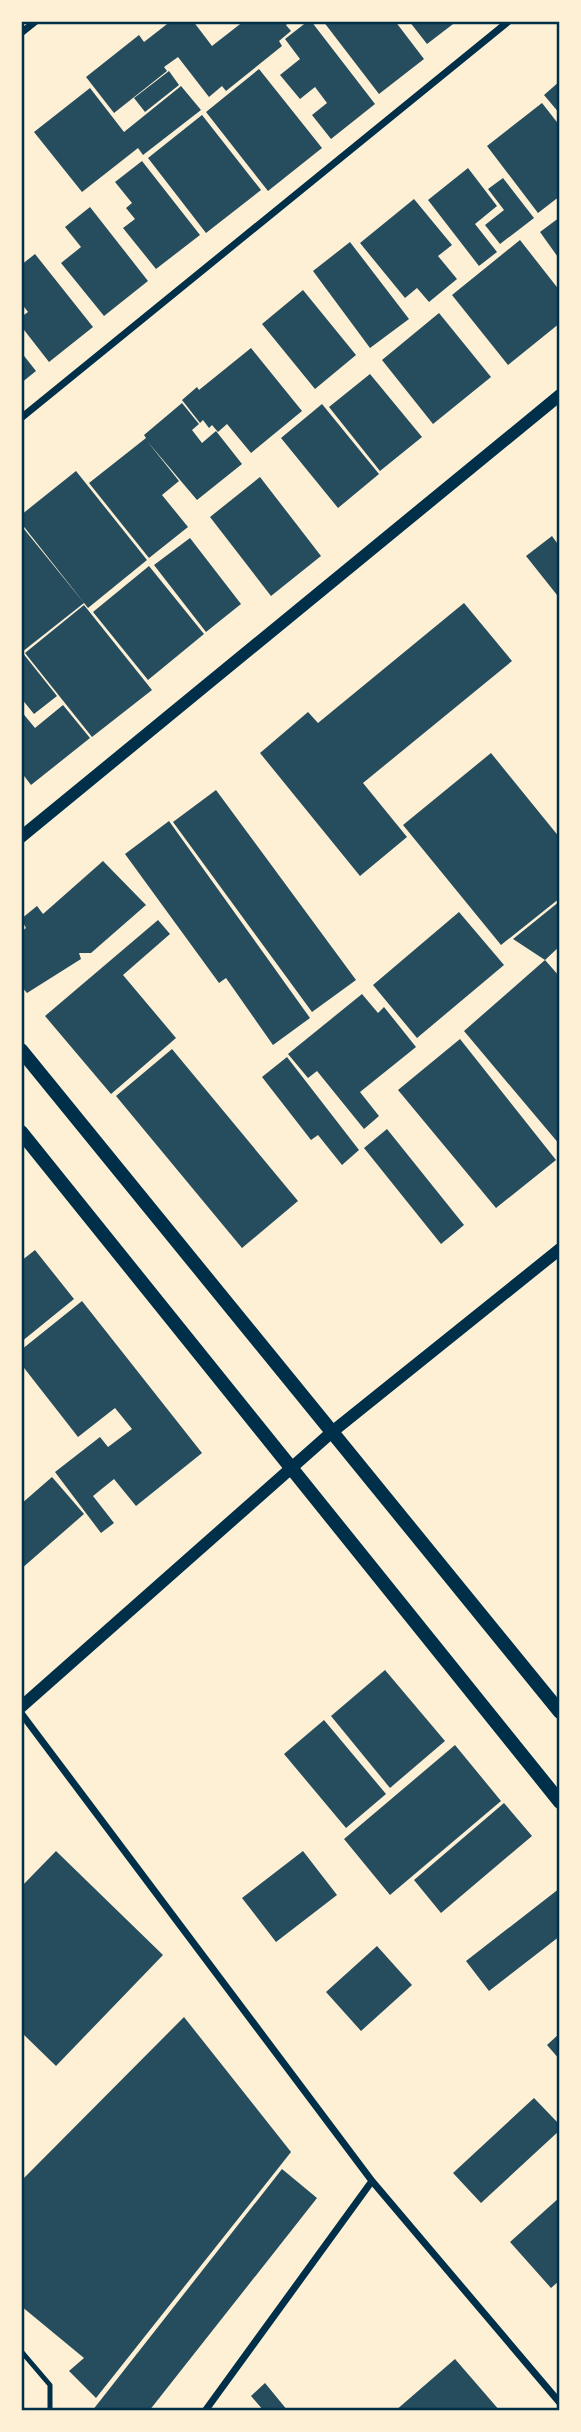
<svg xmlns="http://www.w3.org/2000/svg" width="581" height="2432" viewBox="0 0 581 2432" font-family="'Crimson Pro',serif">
<rect width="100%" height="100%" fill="#fdf0d5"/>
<path fill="#264d5e" d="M171 21H193L212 46 244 21H290L286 25 291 31 279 41 282 46 226 91 222 86 209 97 178 57 164 67 167 71 114 113 86 77 139 35 144 42Z
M308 21H311L375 104 331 139 312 115 327 103 315 87 300 99 280 75 300 59 285 39Z
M323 21H395L424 59 379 94Z
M409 21H457L427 44Z
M259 69 322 148 268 191 206 112Z
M169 71 179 85 145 112 134 98Z
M560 81V114L544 95Z
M181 86 201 110 143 155 138 148 82 192 34 132 90 88 124 132Z
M542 103 560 126V196L538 213 487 146Z
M202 115 261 190 206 233 148 158Z
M142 161 200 235 156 269 123 228 135 219 126 208 132 203 115 182Z
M468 168 497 206 475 224 497 252 479 266 428 200Z
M503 178 534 218 500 244 485 225 504 210 488 189Z
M414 199 452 245 438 256 457 279 429 302 417 288 405 298 360 243Z
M90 207 148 281 104 316 61 263 81 247 65 227Z
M560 217V260L540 232Z
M520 240 560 291V323L508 365 452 295Z
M350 242 409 319 370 348 313 271Z
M35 254 93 327 49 362 21 326V317L28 312 21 303V265Z
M303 290 356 355 315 389 262 324Z
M439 313 491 377 433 424 382 360Z
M251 348 302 411 251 453 227 424 218 432 212 425 209 428 203 420 200 423 182 400 197 387 199 390Z
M21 352 36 371 21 383Z
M370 374 422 437 380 471 329 407Z
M182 403 199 424 192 430 202 443 216 431 242 464 197 500 147 441 179 481 162 495 188 527 149 558 89 483 146 438 144 435Z
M322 404 379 474 338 508 281 438Z
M76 471 147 560 88 608 21 523V515Z
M260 477 321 556 271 596 210 517Z
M24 529 84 603 22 652 57 696 34 714 21 698V532Z
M552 536 560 547V592L557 595 526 556Z
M190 538 241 604 206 632 154 565Z
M149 566 204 634 148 680 93 612Z
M464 603 512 661 363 783 407 837 360 876 260 753 308 712 318 723Z
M84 605 152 690 92 737 25 653Z
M63 705 90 738 31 785 21 772V711L35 728Z
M491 753 560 838V898L501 945 403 825Z
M216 790 356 980 312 1012 173 822Z
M169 821 310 1018 273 1045 226 978 219 983 125 854Z
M103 861 146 905 91 953H79L81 959 27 993 21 986V932L26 928 21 919 37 906 43 914Z
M560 901V946L545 960 560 977V1145L464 1031 545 960 513 939Z
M459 912 504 965 417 1038 373 985Z
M158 920 170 934 123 975 176 1038 111 1094 45 1016Z
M362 994 378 1013 384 1007 416 1047 360 1092 379 1116 364 1129 317 1071 308 1078 288 1054Z
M460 1039 556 1160 496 1208 398 1090Z
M172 1049 298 1201 242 1248 116 1096Z
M287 1057 359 1150 342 1165 318 1135 311 1140 262 1077Z
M387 1129 464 1225 441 1244 364 1148Z
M35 1250 74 1299 21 1342V1261Z
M82 1301 202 1453 136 1506 114 1479 93 1496 114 1523 101 1533 55 1472 100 1437 108 1447 132 1429 115 1408 78 1437 21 1364V1350Z
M52 1477 84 1514 21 1569V1504Z
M385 1670 445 1741 390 1788 331 1716Z
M324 1720 386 1794 346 1828 284 1754Z
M455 1745 501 1801 390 1895 344 1839Z
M504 1803 532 1836 441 1913 414 1880Z
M56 1851 163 1955 56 2066 21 2032V1887Z
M303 1851 337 1895 276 1942 242 1898Z
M560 1888V1936L489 1991 466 1961Z
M377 1946 412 1985 361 2031 326 1992Z
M184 2017 291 2152 96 2398 69 2371 84 2358 21 2306V2181Z
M560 2033V2060L547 2045Z
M534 2098 560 2125V2130L481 2203 453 2173Z
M282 2169 317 2198 149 2411H92Z
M560 2197V2280L551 2288 510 2242Z
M455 2359 500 2411H395Z
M265 2383 288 2411H264L251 2396Z"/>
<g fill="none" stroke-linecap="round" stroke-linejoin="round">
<path stroke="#003049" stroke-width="5" d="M21 2351 50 2385V2411"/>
<path stroke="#003049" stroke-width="7" d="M21 33 36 21
M21 418 509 21
M21 1713 372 2181 560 2403
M205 2411 372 2181"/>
<path stroke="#003049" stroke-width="12" d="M21 837 560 395
M21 1707 332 1432 560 1249"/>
<path stroke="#003049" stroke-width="14" d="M21 1050 560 1712
M21 1132 560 1802"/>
</g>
<rect width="581" height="2432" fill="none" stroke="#fdf0d5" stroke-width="46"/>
<rect x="23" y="23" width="535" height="2386" fill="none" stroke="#003049" stroke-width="2.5"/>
</svg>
